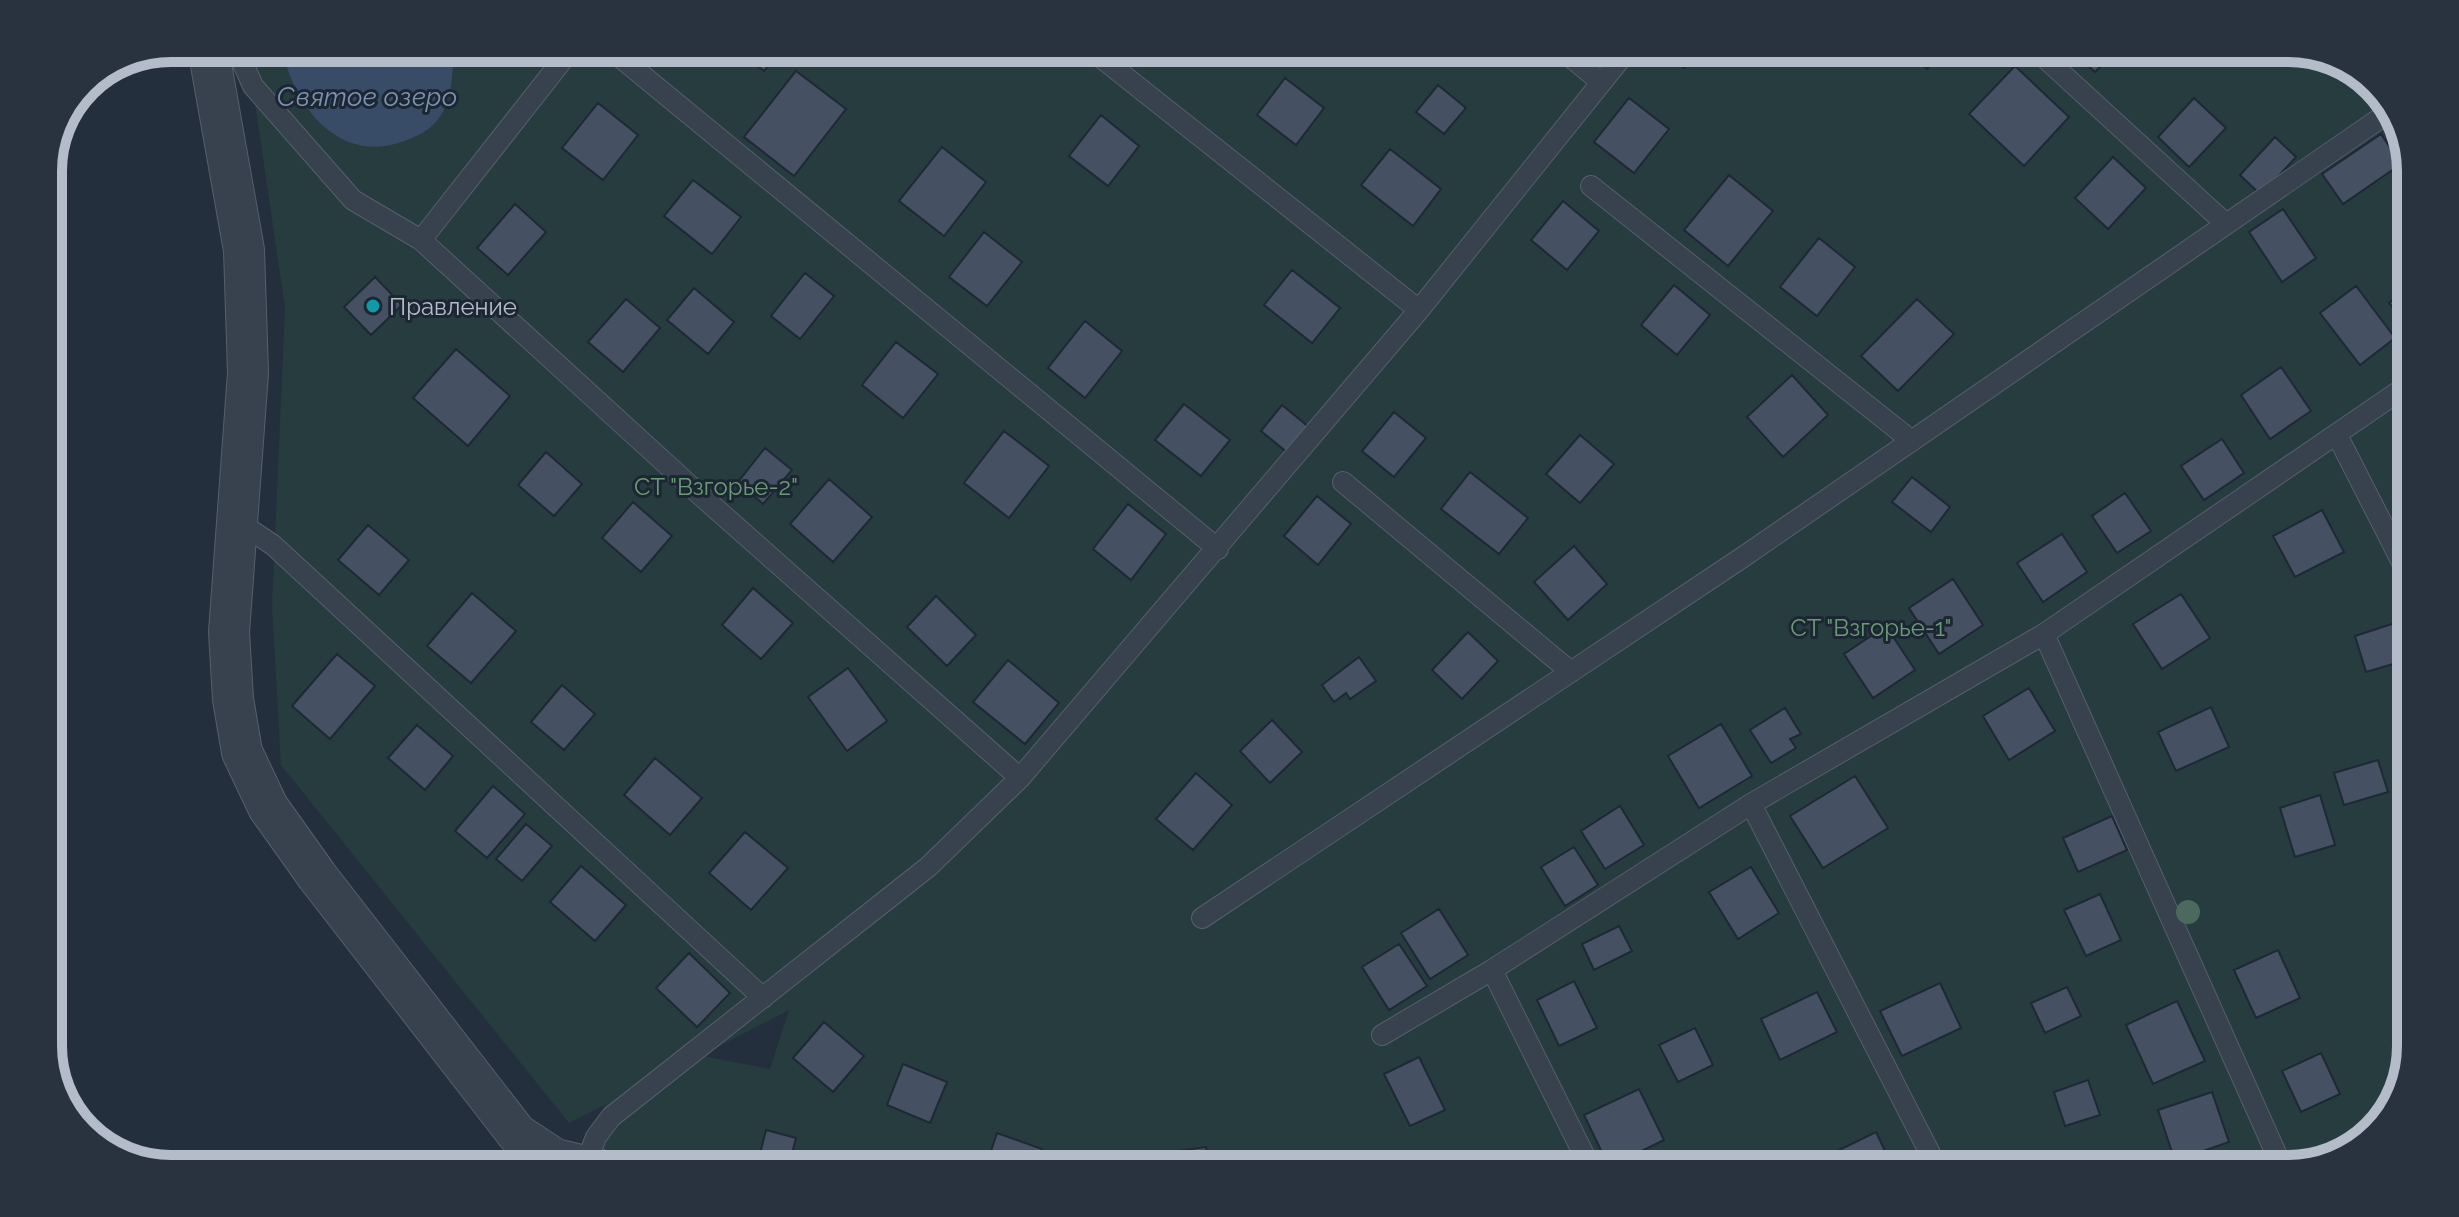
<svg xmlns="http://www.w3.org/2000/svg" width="2459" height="1217" viewBox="0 0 2459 1217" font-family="Raleway,sans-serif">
<rect width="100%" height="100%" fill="#242f3e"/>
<path fill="#263c3f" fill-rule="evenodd" d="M247 48H2288L2342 61 2390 102 2411 164V1046L2398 1100 2356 1148 2288 1169H604L603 1108 606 1104 569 1123 281 765 272 606 285 308ZM789 1010 770 1069 702 1056V1055Z"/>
<path fill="#394c67" d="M282 48H453C453 69 453 97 441 115 432 129 422 134 407 140 341 167 294 108 282 48Z"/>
<path fill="#455162" stroke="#1f2835" stroke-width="2" d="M734 48H782L764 71Z
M1663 48H1701L1684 68Z
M1905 48H1947L1927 69Z
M2069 48H2118L2095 72Z
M2015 66 2069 117 2024 166 1969 114Z
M796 71 846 109 794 176 744 137Z
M2358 76H2359L2384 97 2376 102Z
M1285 78 1324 108 1296 145 1257 115Z
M1438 85 1466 108 1444 134 1416 112Z
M1629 98 1669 129 1634 173 1594 142Z
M2194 98 2226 128 2189 167 2158 137Z
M598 103 638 135 603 180 562 148Z
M1101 115 1139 146 1108 186 1069 156Z
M2381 134 2401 164 2343 204 2322 174Z
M2275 137 2296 157 2261 195 2240 175Z
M942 147 986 182 944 236 899 201Z
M1390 149 1441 189 1413 226 1361 185Z
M2113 157 2146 188 2108 229 2075 198Z
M1729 175 1773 211 1728 266 1684 230Z
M693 180 741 217 712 254 664 216Z
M1563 201 1599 231 1567 270 1531 240Z
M515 204 546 232 508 275 477 248Z
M2283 209 2316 258 2282 282 2249 232Z
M984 232 1022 262 987 306 949 277Z
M1819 238 1855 267 1817 316 1780 287Z
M1292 270 1340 308 1312 343 1264 305Z
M805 273 834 296 800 339 771 316Z
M375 277 402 305 371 335 344 307Z
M1674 285 1710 315 1677 355 1641 325Z
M2356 286 2395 338 2360 365 2320 313Z
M2411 286V330L2389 303Z
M694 288 734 322 708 354 667 320Z
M626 299 660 328 623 372 588 342Z
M1917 299 1954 334 1898 391 1861 356Z
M1085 321 1122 351 1085 398 1048 368Z
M896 342 938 374 903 418 862 385Z
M456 349 510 396 468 446 413 398Z
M2281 367 2311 411 2270 439 2241 395Z
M1792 375 1828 415 1783 457 1747 417Z
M1184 404 1230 440 1201 476 1155 440Z
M1282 405 1310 428 1289 454 1261 431Z
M1394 412 1426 438 1394 477 1362 451Z
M1004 431 1049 466 1009 518 964 483Z
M1580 435 1614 464 1580 503 1546 474Z
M2222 439 2244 473 2204 500 2181 466Z
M765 448 792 470 763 504 738 482Z
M546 452 582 484 554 516 518 485Z
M1470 472 1528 518 1499 554 1441 509Z
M1912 477 1950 507 1931 532 1892 502Z
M829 479 872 517 833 562 790 524Z
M2125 493 2151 531 2117 553 2092 516Z
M1317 496 1351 524 1318 565 1284 536Z
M633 502 672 536 641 572 602 538Z
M1128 504 1166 534 1131 580 1093 549Z
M2322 510 2344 552 2295 577 2273 536Z
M368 525 409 560 379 595 338 560Z
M2062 534 2087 572 2043 602 2017 563Z
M1574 546 1607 584 1568 620 1534 582Z
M1953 579 1983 625 1939 654 1909 608Z
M753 588 793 623 761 659 722 625Z
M472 593 516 631 471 683 427 646Z
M2181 594 2210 638 2162 669 2133 624Z
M936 596 976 635 947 666 907 627Z
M2398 622 2410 659 2366 672 2355 636Z
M1886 626 1915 670 1873 698 1844 654Z
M1468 632 1498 661 1462 699 1432 670Z
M337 654 375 686 330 739 292 706Z
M1359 657 1376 681 1350 699 1346 693 1334 702 1322 685Z
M1008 660 1059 703 1025 744 973 702Z
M848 668 887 721 847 751 808 697Z
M562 685 595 714 564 750 531 722Z
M2029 688 2055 731 2009 760 1983 716Z
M2211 707 2229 747 2176 771 2158 732Z
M1785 708 1801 734 1790 739 1796 748 1771 763 1750 730Z
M1272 720 1302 752 1270 783 1240 751Z
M1721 724 1752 776 1699 808 1668 756Z
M417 725 453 756 425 790 388 758Z
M655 758 702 798 670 835 624 795Z
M2378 760 2388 792 2344 805 2334 773Z
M1196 773 1232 805 1193 850 1156 819Z
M1855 776 1888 828 1823 868 1790 816Z
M493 786 525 814 487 858 455 831Z
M2320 795 2335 845 2295 857 2280 808Z
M1620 806 1644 845 1605 869 1581 831Z
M2112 816 2127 850 2078 872 2063 838Z
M526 824 552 846 522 881 496 859Z
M745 832 788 868 751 910 709 873Z
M1574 847 1598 885 1565 906 1541 867Z
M581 866 626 905 595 941 550 902Z
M1751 867 1779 913 1738 939 1709 892Z
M2100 894 2121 940 2086 956 2064 910Z
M1439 909 1468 955 1430 979 1401 933Z
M1619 926 1632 951 1594 970 1582 944Z
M1399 944 1427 986 1389 1010 1362 967Z
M2278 950 2300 998 2256 1018 2234 970Z
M689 953 730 993 697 1027 656 988Z
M1574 981 1597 1028 1559 1046 1537 1000Z
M1940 983 1961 1028 1902 1056 1880 1011Z
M2067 987 2081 1016 2045 1033 2031 1003Z
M1817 992 1837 1032 1780 1060 1761 1019Z
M2177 1001 2205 1061 2153 1084 2126 1025Z
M2411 1013V1046L2408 1056 2397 1018Z
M824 1022 864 1056 833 1092 793 1058Z
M1695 1028 1713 1065 1678 1082 1659 1045Z
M2321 1053 2340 1094 2301 1112 2282 1071Z
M1419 1057 1445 1110 1410 1126 1384 1074Z
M903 1064 947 1082 930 1123 887 1105Z
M2088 1080 2100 1115 2065 1126 2054 1092Z
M1639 1089 1664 1140 1609 1167 1584 1115Z
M2212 1092 2229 1142 2175 1161 2158 1110Z
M766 1130 796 1138 788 1169 757 1166Z
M1876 1132 1888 1157 1863 1169H1843L1835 1152Z
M997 1133 1042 1149 1035 1169H985Z
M1206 1147 1209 1169H1171L1169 1152Z"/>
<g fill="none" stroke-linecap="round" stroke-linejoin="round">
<defs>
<path id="lane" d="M236 48 253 86 353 200 421 240 572 48
M609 48 1218 549
M1560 48 1601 82
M2034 48 2226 224
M1591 186 1912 441
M421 240 698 493 1020 778
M1419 310 1629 48
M2337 435 2411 580
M1343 482 1571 672
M237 521 273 545 763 998
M2044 634 2283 1169
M1751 804 1938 1169
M1202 918 1743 557 2392 110
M1492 970 1591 1169
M1382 1035 1492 970 1751 804 2044 634 2411 383
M585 1166 596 1137 611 1117 928 867 1020 778 1419 310 1089 48"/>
<path id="street" d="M208 48 244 250 248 373 229 632 233 699 242 752 268 807 317 876 517 1134 555 1159 597 1169"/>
</defs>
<use href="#lane" stroke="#565f6c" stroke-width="22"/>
<use href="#street" stroke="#565f6c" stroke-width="42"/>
<use href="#lane" stroke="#38414e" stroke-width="20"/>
<use href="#street" stroke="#38414e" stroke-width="40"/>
</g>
<circle fill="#4b6a5d" cx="2188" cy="912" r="12"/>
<circle fill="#0f9aa8" stroke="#1d2633" stroke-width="3" cx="373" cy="306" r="8"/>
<g text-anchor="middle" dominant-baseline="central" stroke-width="6" stroke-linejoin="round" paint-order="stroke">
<g font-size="24" fill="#b4bcc9" stroke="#1d2633" text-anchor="start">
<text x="389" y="306">Правление</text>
</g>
<g font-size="24" fill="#6b9a76" stroke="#1d2633">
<text x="716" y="486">СТ "Взгорье-2"</text>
<text x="1871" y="627">СТ "Взгорье-1"</text>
</g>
<g font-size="26" font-style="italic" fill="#7c92b1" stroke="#1d2633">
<text x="367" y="97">Святое озеро</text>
</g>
</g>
<path d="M0 0H2459V1217H0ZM171 62H2288A109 109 0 0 1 2397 171V1046A109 109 0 0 1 2288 1155H171A109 109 0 0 1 62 1046V171A109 109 0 0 1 171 62Z" fill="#29323f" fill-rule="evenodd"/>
<path fill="none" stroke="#b4bcc9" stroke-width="10" d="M171 62H2288A109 109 0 0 1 2397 171V1046A109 109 0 0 1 2288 1155H171A109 109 0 0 1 62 1046V171A109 109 0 0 1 171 62Z"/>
</svg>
